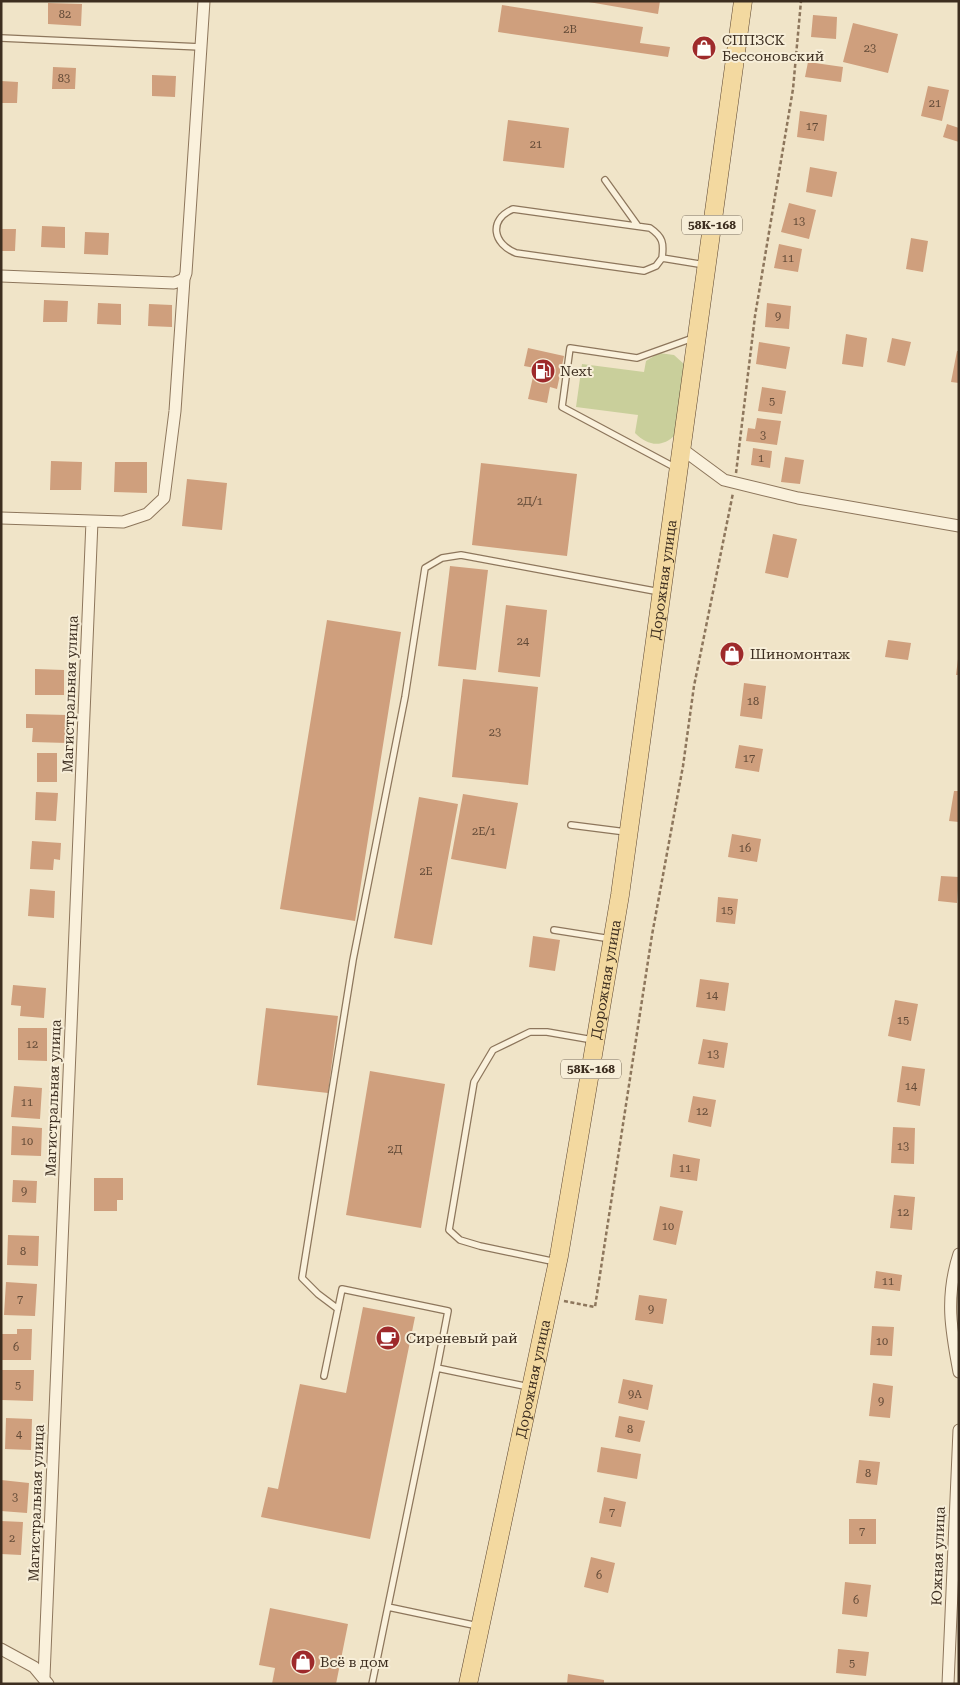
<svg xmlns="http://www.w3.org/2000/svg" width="960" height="1685" viewBox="0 0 960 1685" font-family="'Roboto Serif',serif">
<rect width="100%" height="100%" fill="#f0e4c8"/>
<path fill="#c9cf9b" d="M659 353 674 355 685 365 675 435C662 448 648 446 635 433L638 415 576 407 582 364 644 372 646 361Z"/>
<path fill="#cf9f7d" d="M583 1H660L658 14Z
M48 3 82 4 81 26 48 24Z
M502 5 643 27 640 43 670 47 668 57 498 32Z
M813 15 837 17 836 39 811 37Z
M853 23 898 34 888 73 843 62Z
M697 42H713L712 52H696Z
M808 62 843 67 841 82 805 77Z
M53 67 76 68 75 89H52Z
M152 75 176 76 175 97 152 96Z
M1 81 18 82 17 103H1Z
M928 86 949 90 942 121 921 116Z
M800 111 827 115 824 141 797 137Z
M508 120 569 128 564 168 503 161Z
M947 124 959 128V142L943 137Z
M810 167 837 172 832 197 806 192Z
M789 203 816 210 809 239 781 232Z
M42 226 65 227V248L41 247Z
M1 229H16L15 251H1Z
M85 232 109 233 108 255 84 254Z
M911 238 928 241 923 272 906 269Z
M779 244 802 249 798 272 774 268Z
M44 300 68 301 67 322H43Z
M98 303 121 304V325L97 324Z
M767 303 791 306 789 329 765 327Z
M149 304 172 305V327L148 326Z
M846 334 867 338 863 367 842 364Z
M892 338 911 342 905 366 887 362Z
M759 342 790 347 786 369 756 364Z
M528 348 564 356 557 389 550 387 547 403 528 399 535 368 524 366Z
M957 351H959V383L951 382Z
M762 387 786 391 782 414 758 411Z
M757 418 781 421 777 445 746 441 748 428 755 429Z
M753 448 772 451 770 468 751 465Z
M785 457 804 460 800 484 781 482Z
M51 461 82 462 81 490H50Z
M115 462H147V493L114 492Z
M481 463 577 474 567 556 472 545Z
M187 479 227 483 222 530 182 526Z
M773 534 797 539 788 578 765 573Z
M450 566 488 570 476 670 438 666Z
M506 605 547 610 540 677 498 672Z
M327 620 401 632 355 921 280 909Z
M888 640 911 643 908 660 885 657Z
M729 643 741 645 738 666 726 664Z
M958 659H959V675H956Z
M35 669 64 670V695H35Z
M463 679 538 687 528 785 452 777Z
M744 683 766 686 762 719 740 716Z
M26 714 67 715V743L32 742 33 728H26Z
M739 745 763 749 759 772 735 768Z
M37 753H57V782H37Z
M954 791H959V822L949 821Z
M36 792 58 793 56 821 35 820Z
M463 794 518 803 506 869 451 859Z
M419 797 458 804 432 945 394 938Z
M732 834 761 839 757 862 728 857Z
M32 841 61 843 60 860 54 859 53 870 30 869Z
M941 876 959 877 957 903 938 901Z
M30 889 55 891 54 918 28 916Z
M718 897 738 899 735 924 716 922Z
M533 936 560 940 555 971 529 967Z
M700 979 729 983 725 1011 696 1007Z
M13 985 46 988 44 1018 20 1016 21 1006 11 1005Z
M895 1000 918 1004 911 1041 888 1036Z
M266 1008 338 1016 328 1093 257 1085Z
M18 1028H47V1061L18 1060Z
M703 1039 728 1043 724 1068 698 1064Z
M902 1066 925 1069 920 1106 897 1102Z
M370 1071 445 1084 421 1228 346 1215Z
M14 1086 42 1088 40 1119 11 1117Z
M693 1096 716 1100 711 1127 688 1122Z
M12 1126 42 1128 41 1156 11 1155Z
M893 1127 915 1128 914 1164 891 1163Z
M673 1154 700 1159 697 1181 670 1177Z
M94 1178H123V1200H117V1211H94Z
M13 1180 37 1181 36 1203 12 1202Z
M894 1195 915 1197 912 1230 890 1228Z
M660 1206 683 1211 676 1245 653 1240Z
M8 1235 39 1236 38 1266 7 1265Z
M876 1271 902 1275 900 1291 874 1288Z
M6 1282 37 1284 35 1316 4 1315Z
M639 1295 667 1299 663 1324 635 1320Z
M363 1307 415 1317 370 1539 261 1517 268 1487 278 1489 300 1384 346 1393Z
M872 1326 894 1327 892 1356 870 1355Z
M17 1329H32L31 1360H1V1334H17Z
M2 1370H34L33 1401 2 1400Z
M623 1379 653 1385 648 1410 618 1403Z
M873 1383 893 1386 890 1418 869 1416Z
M619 1416 645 1421 640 1442 615 1437Z
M6 1418 32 1419 31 1450 5 1449Z
M601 1447 641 1454 637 1479 597 1472Z
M859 1460 880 1462 877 1485 856 1483Z
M1 1480 29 1483 27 1513 1 1511Z
M604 1497 626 1502 621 1527 599 1523Z
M849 1519H876V1544H849Z
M1 1521 23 1522 21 1555 1 1554Z
M591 1557 615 1563 608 1593 584 1587Z
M845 1582 871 1585 867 1617 842 1614Z
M270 1608 348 1624 336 1684H272L275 1668 259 1665Z
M838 1649 869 1652 866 1676 836 1673Z
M568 1674 604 1680V1684H567Z"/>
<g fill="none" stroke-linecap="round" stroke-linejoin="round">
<defs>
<path id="service" d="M1 38 201 47
M605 180 638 226
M662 258 656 266 644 271 516 253C493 244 488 220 513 209L650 228C663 237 664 243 662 258L705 265
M676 468 562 407 570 348 637 358 693 338
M571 825 626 832
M554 930 611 939
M556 1262 480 1246 460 1240 449 1230 474 1082 493 1050 530 1032H547L593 1040
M338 1309 318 1294 302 1278 353 960 405 697 425 568 442 558 461 555 660 592
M324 1376 342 1289 448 1311 437 1368
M388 1607 478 1626
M372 1684 437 1368 529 1387"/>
<path id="minor" d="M1 276 174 283 184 279 186 273 204 1
M682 449 724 480 798 498 959 526
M1 518 123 522 147 514 164 498 175 411 184 279
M959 1254C945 1297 951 1330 959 1372
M1 1649 34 1667 48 1684
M44 1677 92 521
M948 1684 959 1430"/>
<g id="primary">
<path id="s1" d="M468 1684 559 1256 620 895 743 1"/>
</g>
</defs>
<use href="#service" stroke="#8d765c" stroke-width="8"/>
<use href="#minor" stroke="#8d765c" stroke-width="13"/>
<use href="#primary" stroke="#5b4430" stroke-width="19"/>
<path stroke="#8d765c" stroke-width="2.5" stroke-dasharray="4 2.5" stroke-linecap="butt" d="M736 473 755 316 793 89 801 1
M564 1301 595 1307 652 935 683 766 694 686 733 493"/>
<use href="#service" stroke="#faf1dc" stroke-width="5.5"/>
<use href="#minor" stroke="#faf1dc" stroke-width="11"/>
<use href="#primary" stroke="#f3d9a0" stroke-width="18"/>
</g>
<defs>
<symbol id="shop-disc" viewBox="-11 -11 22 22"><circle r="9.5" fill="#9e2a2b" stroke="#f7eed8"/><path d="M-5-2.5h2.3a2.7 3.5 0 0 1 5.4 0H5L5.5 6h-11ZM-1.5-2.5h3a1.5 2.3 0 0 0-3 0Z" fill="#fff"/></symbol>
<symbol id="fuel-disc" viewBox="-11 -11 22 22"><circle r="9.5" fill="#9e2a2b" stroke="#f7eed8"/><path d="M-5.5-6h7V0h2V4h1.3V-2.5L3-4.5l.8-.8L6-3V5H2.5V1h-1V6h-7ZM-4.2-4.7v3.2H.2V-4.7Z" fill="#fff"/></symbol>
<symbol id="cafe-disc" viewBox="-11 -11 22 22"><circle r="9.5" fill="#9e2a2b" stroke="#f7eed8"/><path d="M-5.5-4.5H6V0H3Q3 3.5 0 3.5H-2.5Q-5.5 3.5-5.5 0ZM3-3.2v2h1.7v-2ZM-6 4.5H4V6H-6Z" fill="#fff"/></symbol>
</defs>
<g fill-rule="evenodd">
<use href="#shop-disc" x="690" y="34" width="28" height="28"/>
<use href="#fuel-disc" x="529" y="357" width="28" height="28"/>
<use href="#shop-disc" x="718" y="640" width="28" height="28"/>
<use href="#cafe-disc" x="374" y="1324" width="28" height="28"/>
<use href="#shop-disc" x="289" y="1648" width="28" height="28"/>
</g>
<g text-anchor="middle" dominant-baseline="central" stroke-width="4" stroke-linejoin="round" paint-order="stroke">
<g font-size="11" fill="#624a37">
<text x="65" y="14">82</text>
<text x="570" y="29">2В</text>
<text x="870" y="48">23</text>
<text x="64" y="78">83</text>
<text x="935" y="103">21</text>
<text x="812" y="126">17</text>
<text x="536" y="144">21</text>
<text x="799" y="221">13</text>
<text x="788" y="258">11</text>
<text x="778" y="316">9</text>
<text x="772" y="401">5</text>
<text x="763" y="435">3</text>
<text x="761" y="458">1</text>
<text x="530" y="501">2Д/1</text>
<text x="523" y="641">24</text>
<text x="753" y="701">18</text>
<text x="495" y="732">23</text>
<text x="749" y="758">17</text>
<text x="484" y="831">2Е/1</text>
<text x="745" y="848">16</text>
<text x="426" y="871">2Е</text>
<text x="727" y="910">15</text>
<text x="712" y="995">14</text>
<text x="903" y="1020">15</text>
<text x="32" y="1044">12</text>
<text x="713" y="1054">13</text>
<text x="911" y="1086">14</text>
<text x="27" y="1102">11</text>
<text x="702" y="1111">12</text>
<text x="27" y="1141">10</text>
<text x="903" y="1146">13</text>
<text x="395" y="1149">2Д</text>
<text x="685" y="1168">11</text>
<text x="24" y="1191">9</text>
<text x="903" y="1212">12</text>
<text x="668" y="1226">10</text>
<text x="23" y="1251">8</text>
<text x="888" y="1281">11</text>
<text x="20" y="1299">7</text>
<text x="651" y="1309">9</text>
<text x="882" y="1341">10</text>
<text x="16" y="1347">6</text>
<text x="18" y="1385">5</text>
<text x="635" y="1394">9А</text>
<text x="881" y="1401">9</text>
<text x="630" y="1429">8</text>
<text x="19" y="1434">4</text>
<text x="868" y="1473">8</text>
<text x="15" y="1497">3</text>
<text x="612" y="1512">7</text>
<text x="862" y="1531">7</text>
<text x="12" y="1538">2</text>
<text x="599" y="1575">6</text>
<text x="856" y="1600">6</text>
<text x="852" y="1663">5</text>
</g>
<g fill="#f7eed8" stroke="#756857" stroke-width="1">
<rect x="682" y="215.5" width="60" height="19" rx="4"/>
<rect x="561" y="1059.5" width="60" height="19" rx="4"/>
</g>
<g font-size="12" font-weight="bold" fill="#3d2e20">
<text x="712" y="225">58К-168</text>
<text x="591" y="1069">58К-168</text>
</g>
<g font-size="14" fill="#3d2e20" stroke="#f7eed8" text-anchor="start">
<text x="722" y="40">СППЗСК<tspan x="722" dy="16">Бессоновский</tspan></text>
<text x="560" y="371">Next</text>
<text x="750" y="654">Шиномонтаж</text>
<text x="406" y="1338">Сиреневый рай</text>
<text x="320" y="1662">Всё в дом</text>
</g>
<g font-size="14" fill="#3d2e20" stroke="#f7eed8">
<text stroke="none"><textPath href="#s1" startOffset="1122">Дорожная улица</textPath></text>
<text transform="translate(70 694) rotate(-88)">Магистральная улица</text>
<text stroke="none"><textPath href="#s1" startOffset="718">Дорожная улица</textPath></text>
<text transform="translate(53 1098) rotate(-88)">Магистральная улица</text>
<text stroke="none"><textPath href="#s1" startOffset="312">Дорожная улица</textPath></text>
<text transform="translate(36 1503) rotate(-88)">Магистральная улица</text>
<text transform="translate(938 1556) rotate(-88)">Южная улица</text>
</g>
</g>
<rect width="960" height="1685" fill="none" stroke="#3d2e20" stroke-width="5"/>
</svg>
